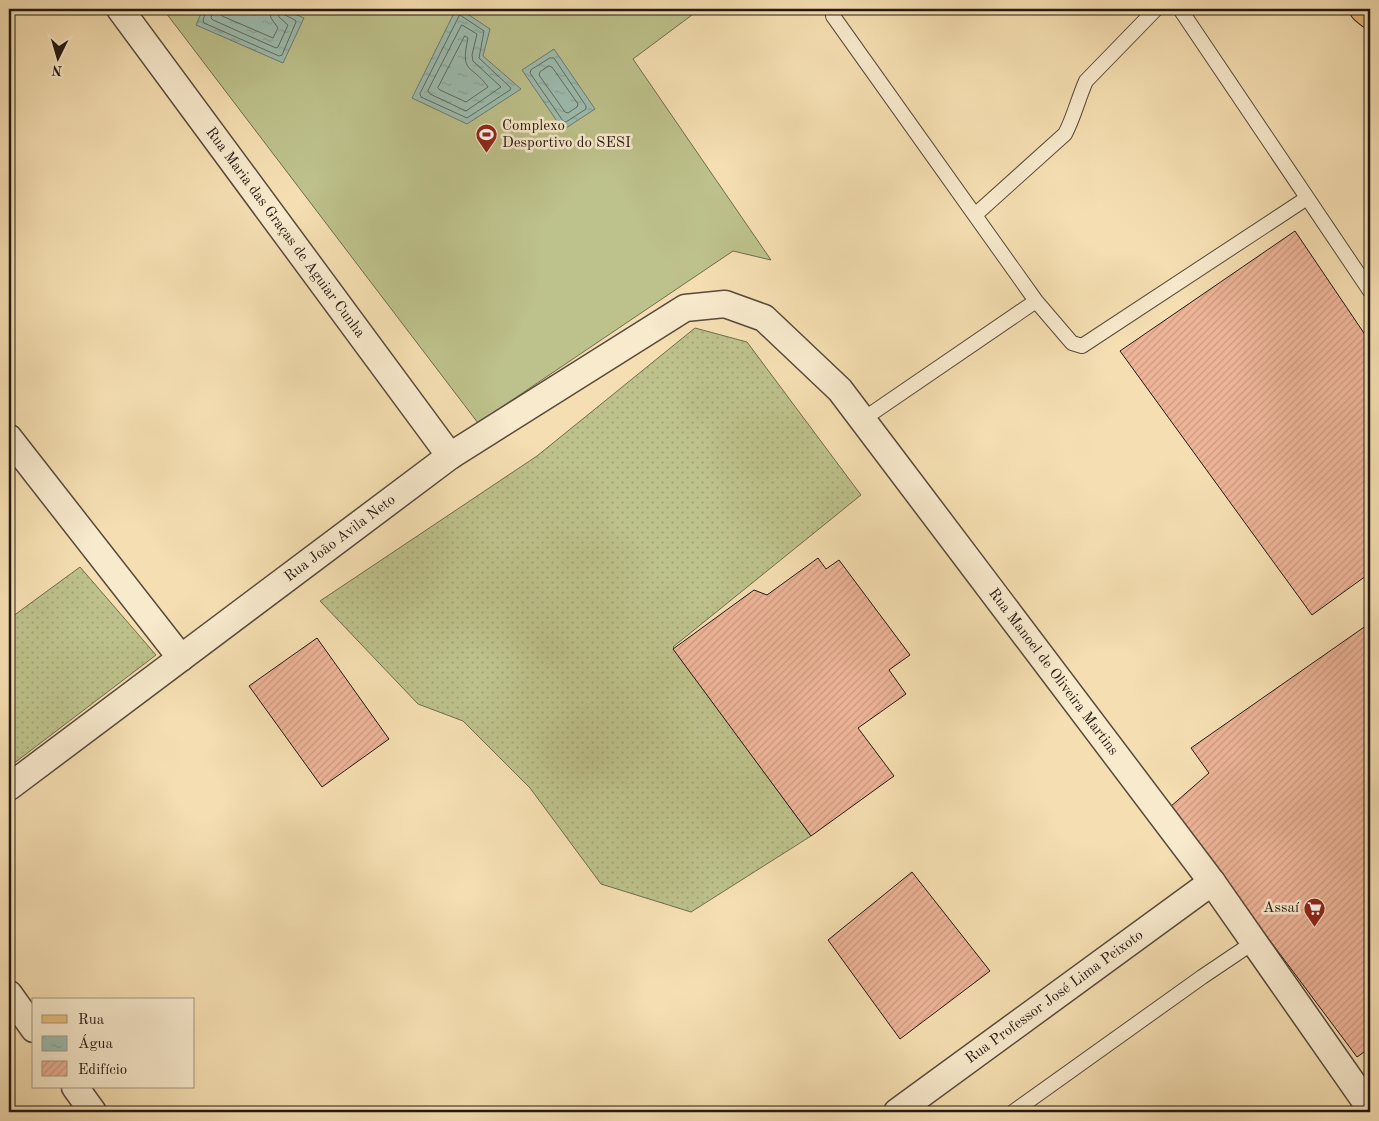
<svg xmlns="http://www.w3.org/2000/svg" width="1379" height="1121" viewBox="0 0 1379 1121" font-family="'Old Standard TT',serif">
<defs>
<pattern id="grass-dots" width="8" height="8" patternUnits="userSpaceOnUse" patternTransform="scale(1.25)"><rect width="8" height="8" fill="#bdc18b"/><path d="M2 2h.1M6 6h.1" fill="none" stroke="#a2a577" stroke-width="1.8" stroke-linecap="round"/></pattern>
<pattern id="water-ripples" width="26" height="14" patternUnits="userSpaceOnUse" patternTransform="scale(1.25)"><rect width="26" height="14" fill="#9cbcaf"/><path d="M2 4q2-2 4 0t4 0M15 11q2-2 4 0t4 0" fill="none" stroke="#86a196"/></pattern>
<pattern id="building-hatch" width="6" height="6" patternUnits="userSpaceOnUse" patternTransform="scale(1.25)"><rect width="6" height="6" fill="#eeb498"/><path d="M-1 1l2-2M0 6l6-6M5 7l2-2" fill="none" stroke="#cc9a82"/></pattern>
</defs>
<rect width="100%" height="100%" fill="#f5dfb2"/>
<filter id="stains"><feTurbulence type="fractalNoise" baseFrequency=".004" numOctaves="4"/><feColorMatrix values="0 0 0 0 .2 0 0 0 0 .09 0 0 0 0 .02 0 0 0 .5 -.17"/></filter>
<radialGradient id="worn" r=".72"><stop offset=".6" stop-color="#630" stop-opacity="0"/><stop offset="1" stop-color="#630" stop-opacity=".3"/></radialGradient>
<path fill="url(#grass-dots)" stroke="#706c4e" d="M695 328 747 342 861 495 673 647 811 836 691 912 601 884 530 788 463 721 418 704 320 601 537 456Z
M80 567 156 655 9 767V619Z"/>
<path fill="#bdc18b" stroke="#706c4e" d="M163 9H700L633 59 771 260 733 251 478 423Z"/>
<path fill="url(#water-ripples)" stroke="#6c7a70" d="M203 9H283L304 18 283 63 196 25Z
M456 9H460L490 29 483 56 521 89 467 124 412 98Z
M554 49 595 109 563 130 522 70Z"/>
<g fill="none" stroke-linecap="round" stroke-linejoin="round">
<path stroke="#606a60" stroke-width="1" d="M207 9 203 20 204 23 279 56 282 55 296 22 295 20 285 15 283 9
M213 9 211 18 213 20 276 48 278 47 288 25 279 17 277 9
M221 9 222 16 273 38 278 28 271 18 269 9
M460 15 484 31 479 58 511 88 510 90 467 118 421 97 420 94Z
M462 25 477 34 472 55 473 61 501 87 466 111 430 94 428 91Z
M465 36 468 38C460 75 471 63 488 87L466 102 440 90 438 88Z
M550 58H554L586 106V109L566 122 563 121 530 73 531 70Z
M549 66 552 67 578 104 577 107 568 113 565 112 539 75 540 72Z"/>
</g>
<path fill="url(#building-hatch)" stroke="#241812" d="M1295 231 1370 342V573L1312 615 1120 351Z
M818 558 826 569 839 560 910 655 889 670 906 694 858 728 894 776 811 836 673 649 754 590 767 595Z
M1370 623V1048L1357 1057 1170 807 1209 773 1191 748Z
M317 638 389 739 322 787 249 686Z
M912 872 990 971 900 1039 828 940Z"/>
<g fill="none" stroke-linecap="round" stroke-linejoin="round">
<defs>
<path id="service" d="M1180 9 1370 291
M833 16 1036 301
M975 215 1065 134C1074 117 1078 99 1086 81L1156 9
M862 420 1036 301 1072 343 1082 346 1307 198
M1013 1112 1202 977 1254 942"/>
<g id="minor">
<path id="s1" d="M120 9 450 456"/>
<path d="M9 438 181 658"/>
<path id="s2" d="M9 787 450 456 685 308 725 304 764 318 840 390 1212 882 1370 1108"/>
<path d="M9 994 34 1029"/>
<path d="M75 1087 93 1112"/>
<path id="s3" d="M897 1112 1212 882"/>
</g>
<path id="primary" d="M1364 9 1370 14"/>
</defs>
<use href="#service" stroke="#584a3a" stroke-width="16"/>
<use href="#minor" stroke="#584a3a" stroke-width="29"/>
<use href="#primary" stroke="#241812" stroke-width="30"/>
<use href="#service" stroke="#f8eacd" stroke-width="14"/>
<use href="#minor" stroke="#f8eacd" stroke-width="26"/>
<use href="#primary" stroke="#eac079" stroke-width="28"/>
</g>
<defs>
<symbol id="stadium-pin" viewBox="-11 -11 22 30"><path d="M0 17L-7.5 6A9.5 9.5 0 1 1 7.5 6Z" fill="#8f2418" stroke="#f8eacd"/><path d="M0-5a6.5 5 0 1 0 0 10a6.5 5 0 1 0 0-10ZM-3.5-1.8h7v3.6h-7Z" fill="#fff"/></symbol>
<symbol id="supermarket-pin" viewBox="-11 -11 22 30"><path d="M0 17L-7.5 6A9.5 9.5 0 1 1 7.5 6Z" fill="#8f2418" stroke="#f8eacd"/><path d="M-6-5.5h2.5l.6 2H6L4.5 2H-2.5L-4.4-4H-6ZM-1.5 3.2a1.3 1.3 0 1 0 .1 0ZM3 3.2a1.3 1.3 0 1 0 .1 0Z" fill="#fff"/></symbol>
</defs>
<g fill-rule="evenodd">
<use href="#stadium-pin" x="474" y="122" width="25" height="34"/>
<use href="#supermarket-pin" x="1302" y="896" width="25" height="34"/>
</g>
<g text-anchor="middle" dominant-baseline="central" stroke-width="5" stroke-linejoin="round" paint-order="stroke">
<g font-size="15" fill="#241812" stroke="#f8eacd" text-anchor="start">
<text x="502" y="126">Complexo<tspan x="502" dy="17">Desportivo do SESI</tspan></text>
<text x="1299" y="908" text-anchor="end">Assaí</text>
</g>
<g font-size="15" fill="#241812" stroke="#f8eacd">
<text stroke="none"><textPath href="#s1" startOffset="278">Rua Maria das Graças de Aguiar Cunha</textPath></text>
<text stroke="none"><textPath href="#s2" startOffset="414">Rua João Avila Neto</textPath></text>
<text stroke="none"><textPath href="#s2" startOffset="1369">Rua Manoel de Oliveira Martins</textPath></text>
<text stroke="none"><textPath href="#s3" startOffset="195">Rua Professor José Lima Peixoto</textPath></text>
</g>
</g>
<rect width="1379" height="1121" fill="none" stroke="#f5dfb2" stroke-width="30"/>
<rect x="10" y="10" width="1359" height="1101" fill="none" stroke="#241812" stroke-width="2.5"/>
<rect x="15" y="15" width="1349" height="1091" fill="none" stroke="#241812"/>
<rect x="32" y="998" width="162" height="90" fill="#f8eacd" stroke="#a39682"/>
<rect x="42" y="1015" width="25" height="8" fill="#eac079" stroke="#a39682"/>
<text x="78" y="1024" font-size="15" fill="#241812">Rua</text>
<rect x="42" y="1036" width="25" height="15" fill="url(#water-ripples)" stroke="#a39682"/>
<text x="78" y="1048" font-size="15" fill="#241812">Água</text>
<rect x="42" y="1061" width="25" height="15" fill="url(#building-hatch)" stroke="#a39682"/>
<text x="78" y="1074" font-size="15" fill="#241812">Edifício</text>
<g transform="translate(58 58) rotate(185)" stroke="#f8eacd" stroke-width="4" paint-order="stroke">
<path d="M0-4L9 19L0 12L-9 19Z" fill="#241812"/>
<text y="-8" font-size="14" font-weight="bold" text-anchor="middle" fill="#241812">N</text>
</g>
<rect width="100%" height="100%" filter="url(#stains)"/>
<rect width="100%" height="100%" fill="url(#worn)"/>
</svg>
